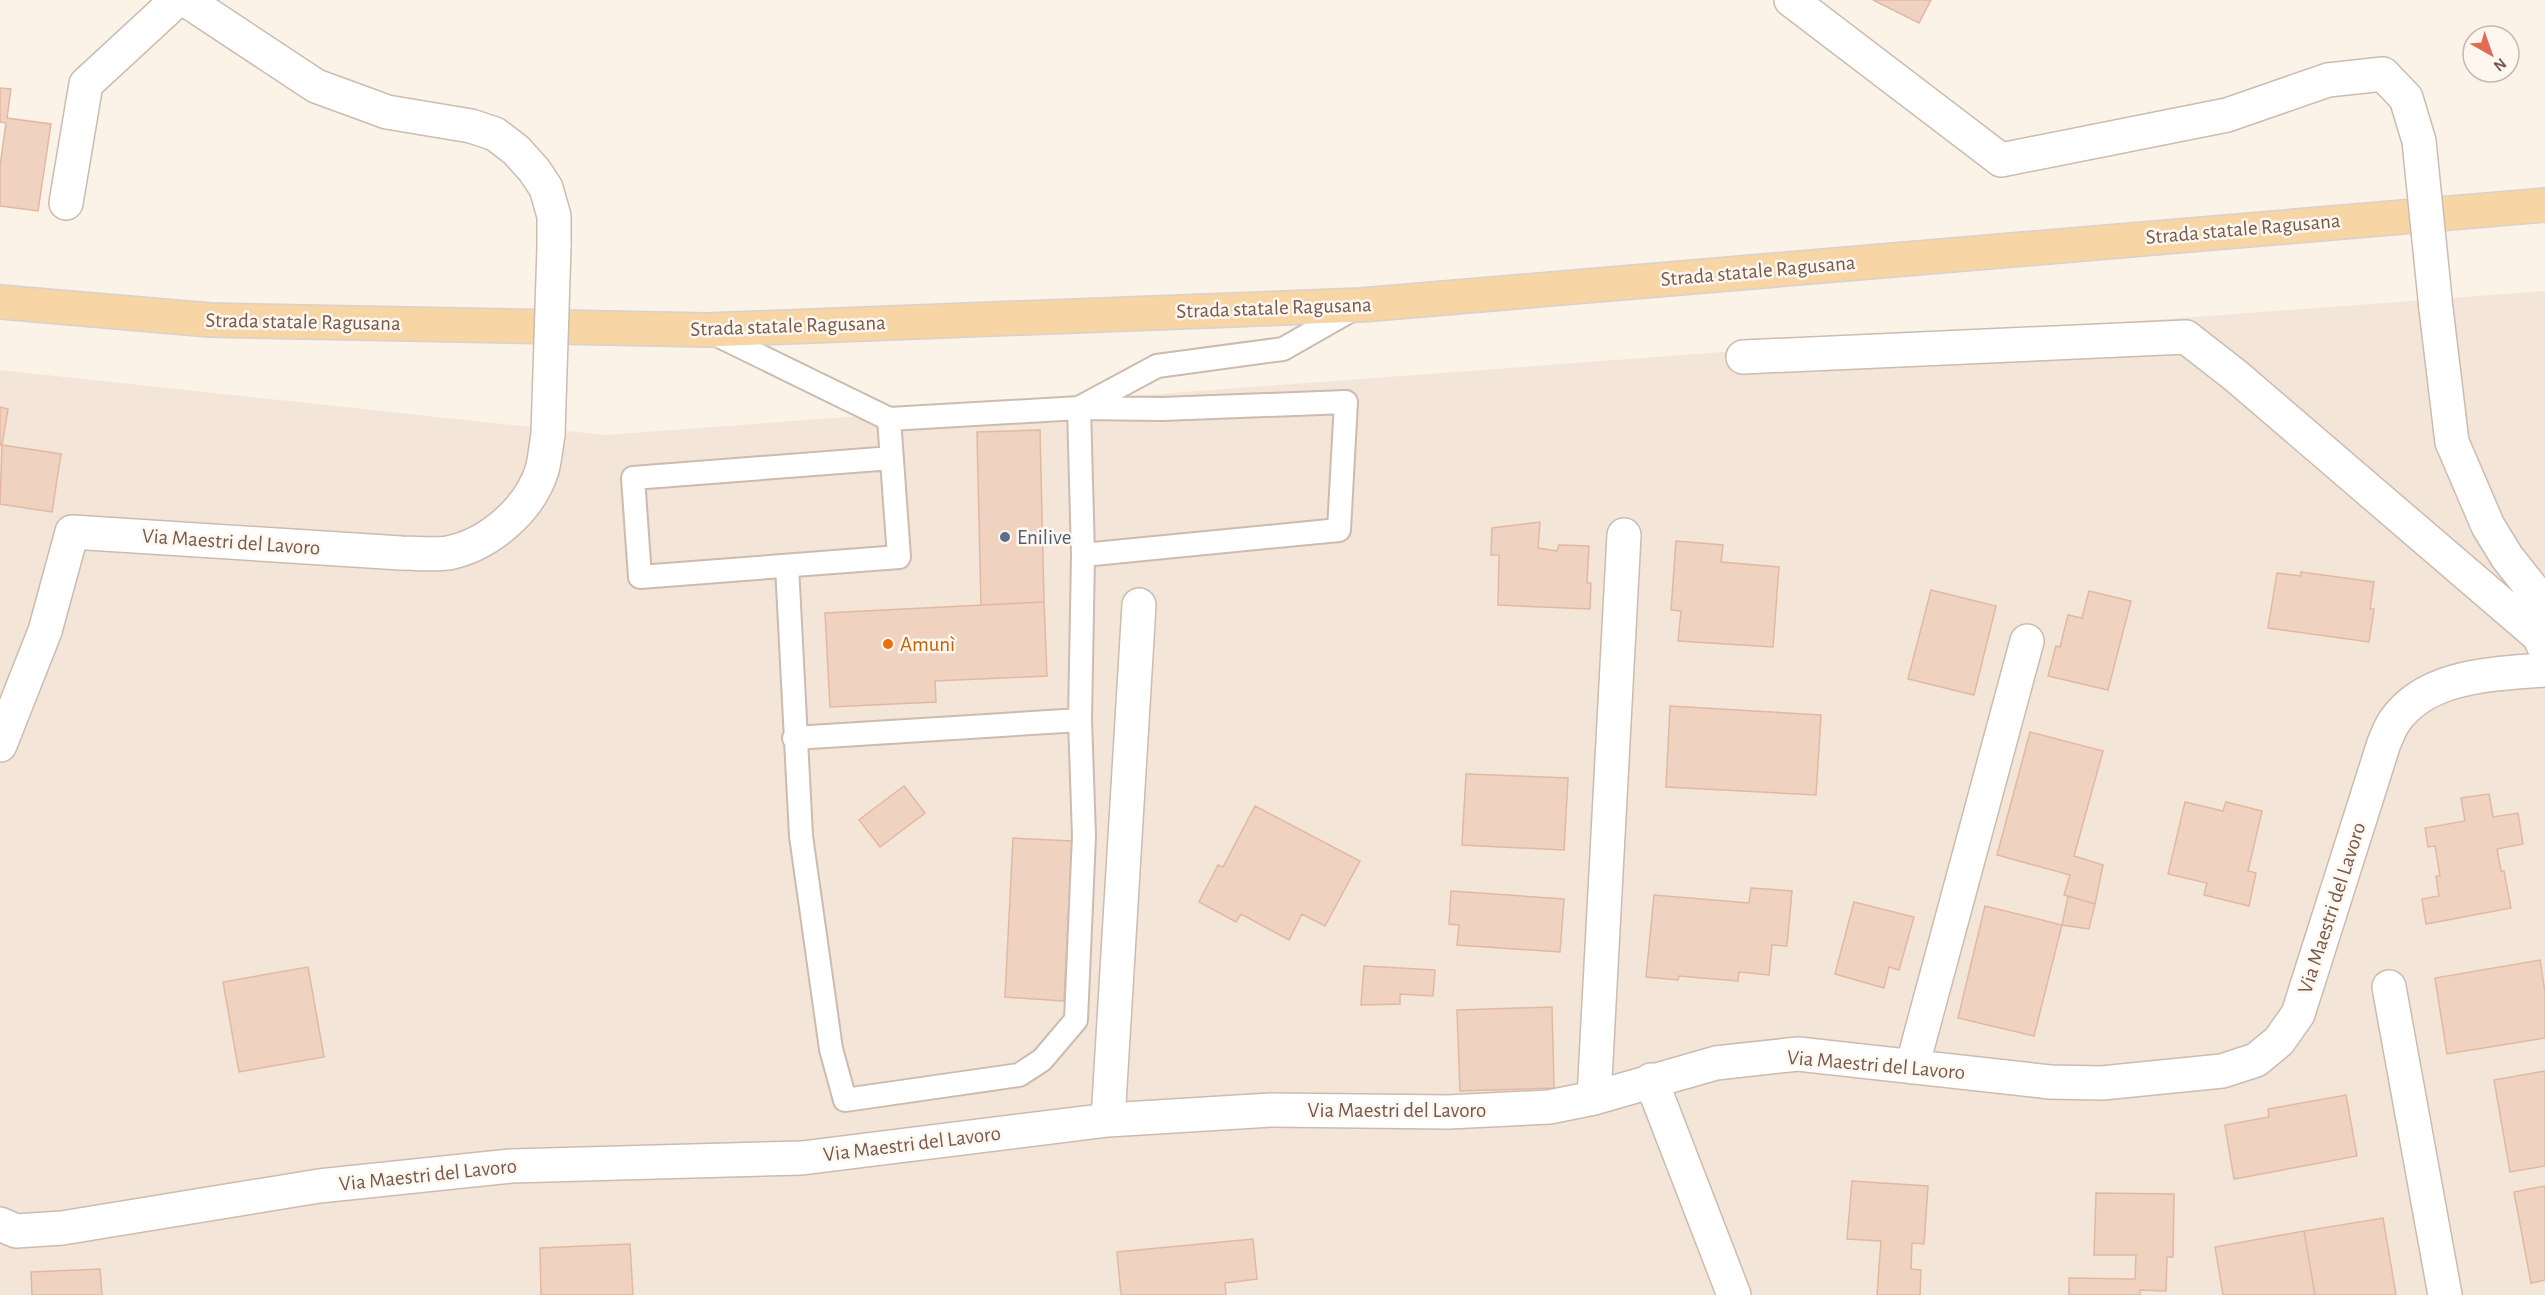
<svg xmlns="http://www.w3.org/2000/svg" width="2545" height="1295" viewBox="0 0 2545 1295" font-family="'Alegreya Sans',sans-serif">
<rect width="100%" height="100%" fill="#fcf3e8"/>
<path fill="#f3e5d7" d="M2545 291V1295H0V370L605 435Z"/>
<path fill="#f0d2c1" stroke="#e2b8a2" stroke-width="1.5" d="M1873 0H1931L1919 23Z
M0 88 11 89 7 118 51 124 38 211 0 206V166L6 123 0 122Z
M0 407 8 409 2 445H0Z
M1040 430 1044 602 981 605 977 432Z
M2 445 61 454 52 512 0 504Z
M1540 522 1538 548 1557 551 1559 545 1589 546 1587 583H1591L1590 609 1498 605 1499 555H1491L1492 528Z
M1676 541 1723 545 1721 562 1779 567 1773 647 1678 641 1681 611 1671 610Z
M2301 572 2374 582 2370 609H2374L2369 642 2268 628 2277 573 2301 576Z
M1931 590 1996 606 1974 695 1908 679Z
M2089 591 2131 601 2108 690 2048 676 2056 646 2060 647 2068 615 2082 618Z
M1044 602 1047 676 935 681 936 702 830 707 825 613Z
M1670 706 1821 715 1816 795 1666 787Z
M2030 732 2103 751 2074 856 2103 865 2095 904 2064 895 2070 875 1997 855Z
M1466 774 1568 778 1564 850 1462 845Z
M904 786 925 813 880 847 859 820Z
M2489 794 2493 817 2518 813 2523 844 2497 849 2501 871H2504L2511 908 2426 924 2422 899 2439 896 2436 876H2440L2435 846 2428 847 2425 828 2465 821 2461 798Z
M2185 802 2223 811 2226 802 2262 811 2248 871 2256 873 2249 906 2204 895 2207 883 2168 874Z
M1255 806 1360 861 1325 926 1302 914 1289 940 1241 914 1236 922 1199 902 1218 865 1223 867Z
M1013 838 1072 841 1064 1001 1005 997Z
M1751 888 1792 891 1787 946 1772 945 1769 975 1739 972 1738 981 1679 976 1678 980 1646 977 1654 895 1749 903Z
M1451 891 1564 899 1560 952 1457 945 1459 925 1449 924Z
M2068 896 2095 904 2089 929 2062 925Z
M1854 902 1914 917 1899 970 1889 967 1884 988 1835 974Z
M1985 906 2062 925 2034 1036 1958 1018Z
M2540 960 2545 992V1038L2447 1054 2435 978Z
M1364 966 1435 970 1433 996 1400 994V1004L1361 1005Z
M308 967 324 1057 239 1072 223 982Z
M1552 1007 1554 1088 1460 1091 1457 1010Z
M2545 1071V1166L2510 1172 2494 1080Z
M2346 1095 2357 1156 2234 1179 2225 1125 2269 1117 2268 1109Z
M1852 1181 1928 1186 1924 1244 1912 1243 1911 1269 1921 1270 1920 1295H1877L1881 1241 1847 1239Z
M2545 1186V1280L2531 1283 2514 1192Z
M2096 1193 2174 1194 2173 1257H2167L2166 1291 2140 1290V1295H2069V1278L2135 1279 2136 1255H2094Z
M2383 1218 2396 1295H2315L2304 1231Z
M2304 1231 2315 1295H2223L2215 1247Z
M1253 1239 1257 1279 1225 1283 1226 1295H1121L1117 1252Z
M630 1244 633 1295H541L540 1248Z
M100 1269 102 1295H32L31 1272Z"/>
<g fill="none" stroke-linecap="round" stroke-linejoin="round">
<defs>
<path id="service" d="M711 332 889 419 1079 408 1157 366 1283 349 1355 308
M889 419 899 557 640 577 633 478 892 458
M787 566 801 836 831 1049 845 1100 1019 1075 1042 1060 1076 1020 1084 836 1080 720 1083 555 1079 408 1162 409 1346 402 1339 530 1083 555
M794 738 1080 720"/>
<path id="minor" d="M186 0 316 86 387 112 471 126 495 134 516 150 534 170 546 188 554 216V247
M1791 0 2001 160 2227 115 2328 80 2383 74 2406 98 2419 141
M66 203 86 84 177 0
M2436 309 2452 442 2488 526 2507 557 2545 605
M1743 357 2186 337 2236 376 2539 636 2545 649
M0 745 45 631 72 532 401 553C416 553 433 555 448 553 488 545 529 511 542 470 545 459 546 446 548 434
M2389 987 2445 1295
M1912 1067 2027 641
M1651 1080 1734 1295
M1594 1098 1624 535
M1108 1120 1139 605
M0 1224 16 1231 62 1228 319 1186 511 1166 802 1158 1108 1120 1271 1110 1448 1112 1549 1107 1594 1098 1716 1063 1798 1054 2050 1082 2102 1083 2222 1071 2256 1060 2279 1041 2298 1014 2384 743C2387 736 2390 728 2394 722 2426 674 2495 674 2545 670"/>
<path id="primary" d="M0 302 210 320 707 330 1361 305 2545 205"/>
</defs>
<use href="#service" stroke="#cdbbaf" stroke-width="26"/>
<use href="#minor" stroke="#cdbbaf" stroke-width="36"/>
<use href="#primary" stroke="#d8d1cd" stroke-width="36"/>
<use href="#service" stroke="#fff" stroke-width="22"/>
<use href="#minor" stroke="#fff" stroke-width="33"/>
<use href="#primary" stroke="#f7d5a4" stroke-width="33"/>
<defs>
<path id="minor-bridge" d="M2419 141 2436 309
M548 434 554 247"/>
</defs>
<use href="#minor-bridge" stroke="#cdbbaf" stroke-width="36" stroke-linecap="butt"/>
<use href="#minor-bridge" stroke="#fff" stroke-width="33"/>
</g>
<circle fill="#5c6f8a" stroke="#fef7ef" stroke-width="2" cx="1005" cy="537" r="6"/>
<circle fill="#e8710a" stroke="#fef7ef" stroke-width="2" cx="888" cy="644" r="6"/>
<g text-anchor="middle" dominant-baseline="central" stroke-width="5" stroke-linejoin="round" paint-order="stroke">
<g font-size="21" fill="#755a4d" stroke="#fef7ef">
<text transform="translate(2243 229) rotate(-5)">Strada statale Ragusana</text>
<text transform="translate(1758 271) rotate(-5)">Strada statale Ragusana</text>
<text transform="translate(1274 308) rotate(-2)">Strada statale Ragusana</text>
<text transform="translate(303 322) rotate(1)">Strada statale Ragusana</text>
<text transform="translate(788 326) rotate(-2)">Strada statale Ragusana</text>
<text transform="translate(231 542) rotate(4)">Via Maestri del Lavoro</text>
<text transform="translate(2332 908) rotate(-72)">Via Maestri del Lavoro</text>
<text transform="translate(1876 1065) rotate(5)">Via Maestri del Lavoro</text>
<text x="1397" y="1110">Via Maestri del Lavoro</text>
<text transform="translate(912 1144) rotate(-7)">Via Maestri del Lavoro</text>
<text transform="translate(428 1175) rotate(-6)">Via Maestri del Lavoro</text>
</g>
<g font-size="21" fill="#4e5e75" stroke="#fef7ef" text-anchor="start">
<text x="1017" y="537">Enilive</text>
</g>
<g font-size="21" fill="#c56008" stroke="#fef7ef" text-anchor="start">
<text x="900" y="644">Amunì</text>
</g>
</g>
<g transform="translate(2491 54) rotate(140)"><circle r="28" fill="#fef7ef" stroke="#c7b8ae" stroke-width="1.5"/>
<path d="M0-4.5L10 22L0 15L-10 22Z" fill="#e06d53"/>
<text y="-9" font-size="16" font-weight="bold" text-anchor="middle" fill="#755a4d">N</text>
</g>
</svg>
